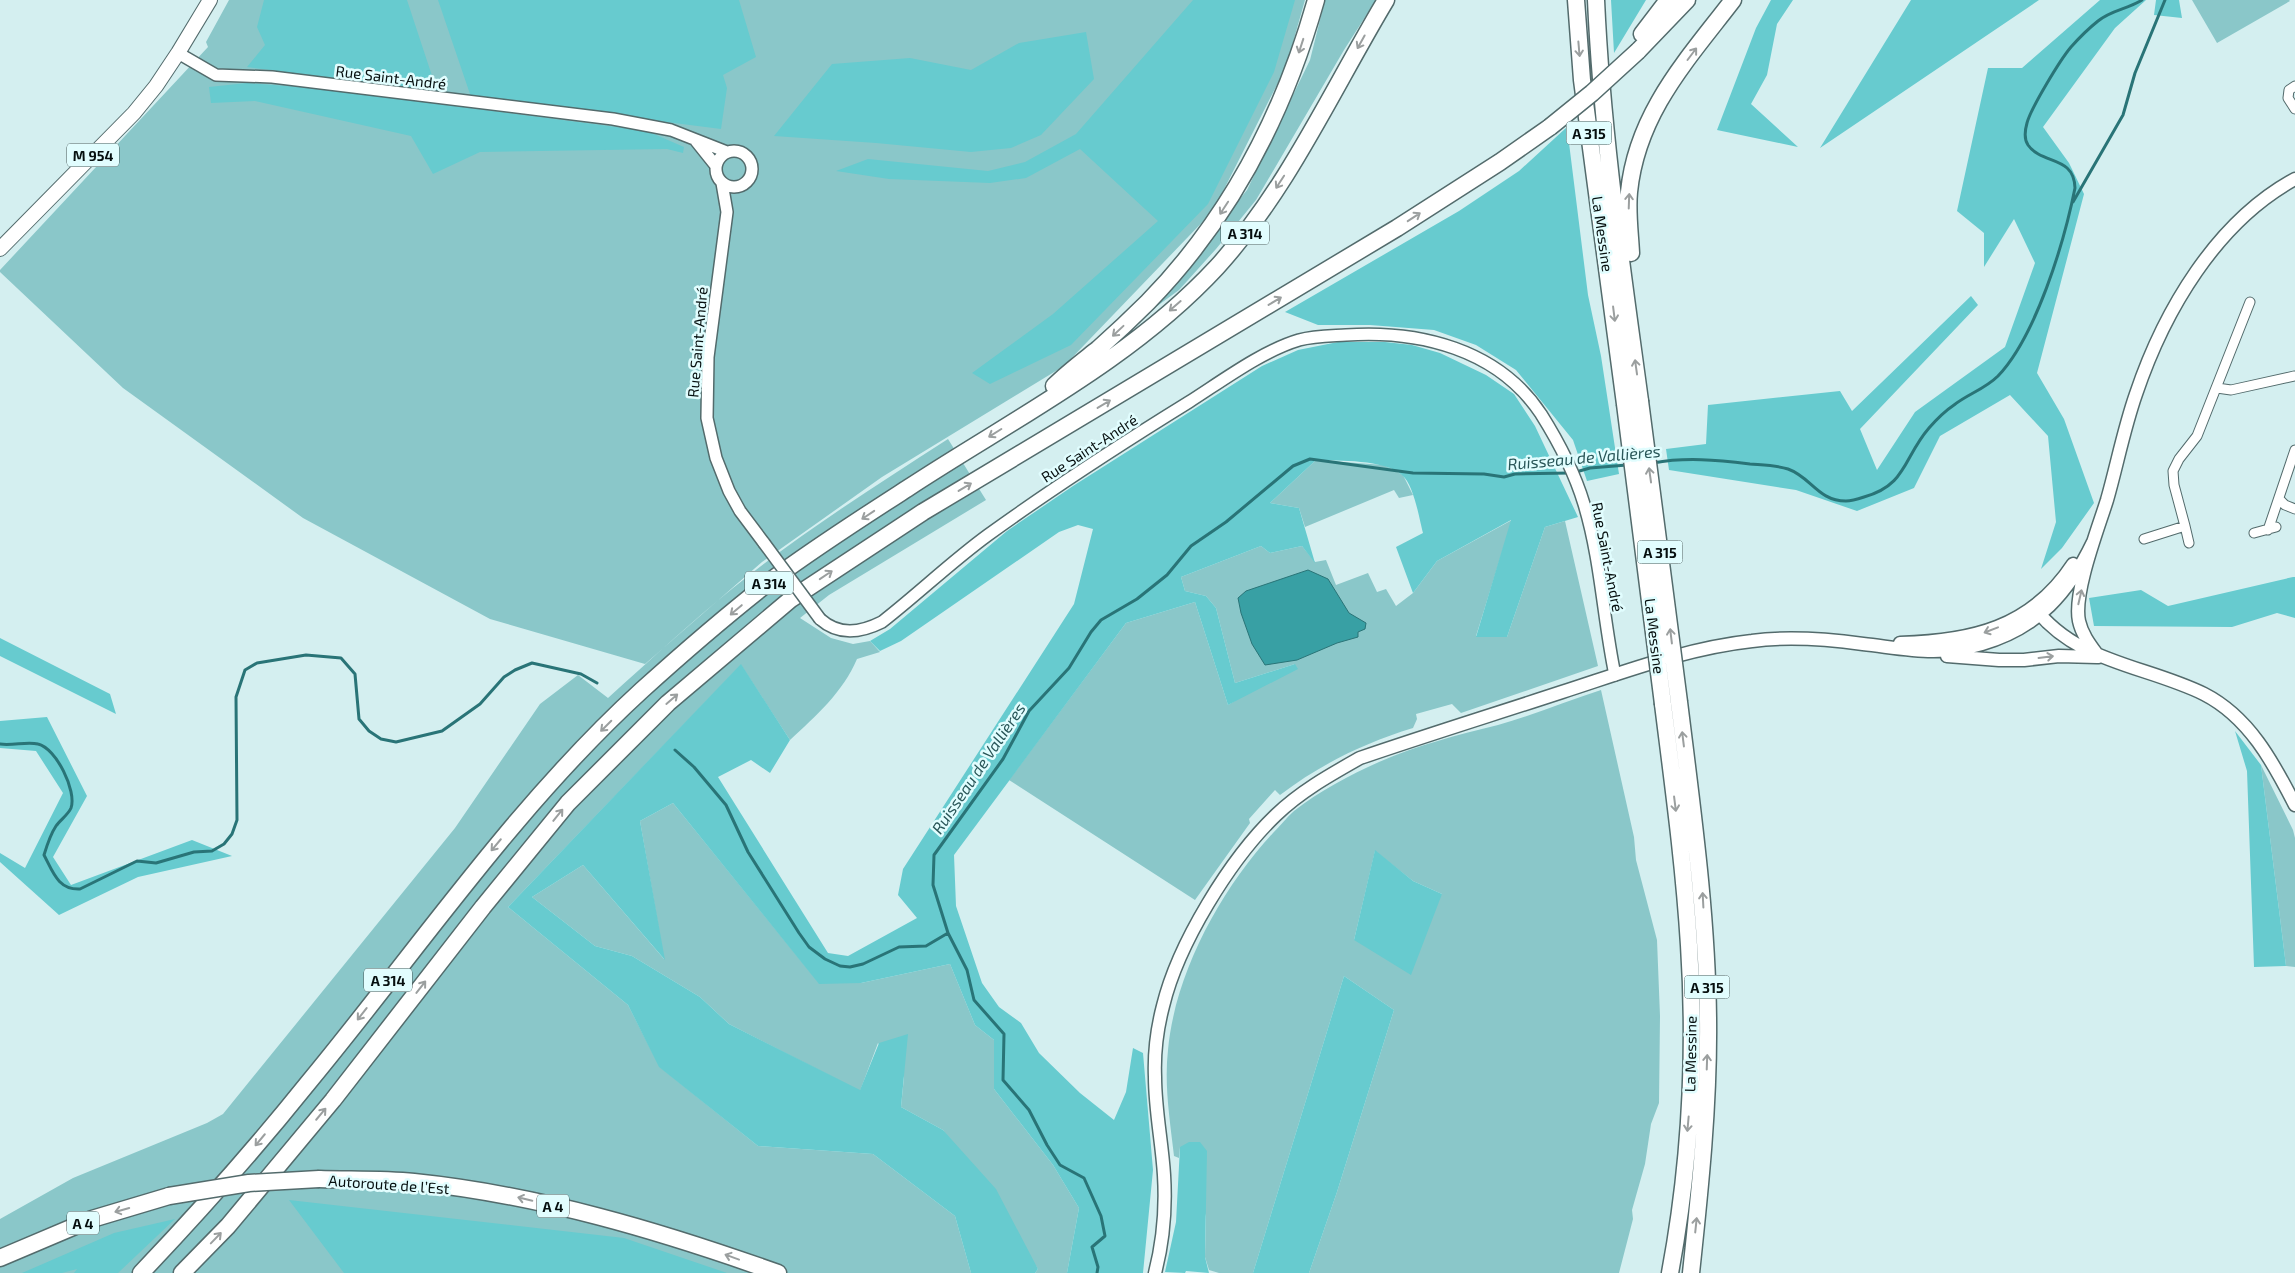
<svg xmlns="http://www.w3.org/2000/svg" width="2295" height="1273" viewBox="0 0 2295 1273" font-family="'Exo 2',sans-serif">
<rect width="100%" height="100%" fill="#d4eff0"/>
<path fill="#8ac7c9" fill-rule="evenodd" d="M229 0H1305L1286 67 1213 211 1064 366 882 477 762 562 645 664 490 619 303 518 123 388 0 272V270L208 47 206 42Z
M1325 0H1376L1344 50 1256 200 1216 249 1179 290 1145 315 1247 190 1310 60Z
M2192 0H2289L2290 1 2217 43Z
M948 439 986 500 829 595 800 618 831 638 853 644 870 641 880 652 857 659C843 692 816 716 790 740L741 665 508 907 628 1005 660 1067 758 1146 873 1154 955 1216 971 1273H0V1219L73 1178 207 1123 223 1114 455 828 540 704 578 675 608 698C649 661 690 623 733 588 801 533 875 486 948 439Z
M1316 460 1384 465 1403 475 1413 495 1399 498 1394 490 1305 527 1299 508 1270 503Z
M1512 520 1476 636 1507 637 1545 527 1565 521 1598 666 1461 713 1452 704 1416 714 1417 719 1413 728C1364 743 1321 764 1280 795L1275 790 1249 819 1250 823 1195 900 1009 780 1126 623 1195 602 1228 705 1295 664 1235 683 1216 608 1206 596 1185 591 1181 577 1261 546 1270 553 1302 546 1315 562 1326 560 1336 585 1368 573 1377 592 1386 589 1396 606 1413 593 1437 561Z
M1601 690 1634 837 1636 860 1657 940 1660 1016 1659 1103 1651 1124 1645 1164 1632 1210 1633 1219 1619 1273H1309L1337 1192 1394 1010 1344 976 1253 1273H1219L1209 1270 1205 1257 1206 1216 1180 1147 1179 1158 1174 1156C1170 1121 1164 1085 1168 1050 1175 973 1221 889 1273 833 1280 826 1287 817 1294 811 1319 791 1350 775 1379 762 1417 745 1458 735 1498 725 1533 715 1567 701 1601 690ZM1375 851 1413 881 1442 894 1354 940Z
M2261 765 2293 830 2295 838V967L2286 966Z
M673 803 819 983H861L950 964 975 1025 994 1040V1089L1053 1165 1079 1208 1067 1273H1035L1038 1269 943 1130 901 1107 904 1077 878 1043 860 1091 729 1024 700 997 632 956 595 946 532 897 583 865 664 959 640 821Z"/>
<path fill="#67cbcf" d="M264 0H407L437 91 247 67 265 45 257 27Z
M438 0H739L756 57 723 75 727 88 721 129 471 97Z
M1193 0H1295L1274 72 1208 204 1071 345 990 384 972 373 1053 314 1158 221 1080 149 1026 178 990 183 889 179 836 171 868 159 988 171 1025 162 1076 134Z
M1611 0H1646L1614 53Z
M1771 0H1793L1777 24 1767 75 1751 104 1798 147 1717 130 1756 28Z
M1911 0H2039L1820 148Z
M2100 0H2146L2115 28 2043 127 2069 163 2084 194 2037 373 2064 419 2094 503 2062 548 2041 569 2056 522 2048 436 2010 395 1940 436 1914 488 1857 511 1796 490 1669 470 1666 449 1706 444 1708 405 1840 391 1852 411 1971 296 1978 305 1860 429 1877 470 1915 412 2005 347 2035 263 2014 219 1984 267V233L1957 211 1988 68H2022Z
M2156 0H2179L2182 18 2154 15Z
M1086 32 1094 79 1041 135 1011 148 971 152 876 143 774 136 832 64 910 58 971 70 1019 43Z
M247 83 324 89 647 131 684 147 683 153 667 149 480 152 433 174 411 136 255 101 211 103 209 87Z
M1567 127 1588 295 1601 356 1619 474 1587 481 1573 440 1516 370 1476 345 1434 330 1370 325H1318L1285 312 1459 211 1519 171Z
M1338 342H1385L1412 345 1440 353 1486 375 1514 394 1535 426 1578 517 1545 527 1507 637H1476L1511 520 1437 561 1413 593 1396 547 1423 533C1419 518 1414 485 1402 475 1384 459 1339 461 1316 460L1270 503 1299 508 1315 563 1302 546 1270 553 1261 546 1181 577 1185 591 1206 596 1216 608 1235 683 1295 664 1298 669 1228 705 1195 602 1126 623 954 855 956 906 982 983 999 1007 1021 1023 1039 1053 1080 1093 1114 1120 1126 1092 1133 1048 1143 1053 1153 1170 1143 1273H1067L1079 1208 1053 1165 994 1089V1040L975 1025 950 964 861 983 819 984 673 803 640 821 665 960 583 865 532 897 595 946 632 956 700 997 729 1024 860 1090 879 1043 908 1034 901 1107 943 1130 996 1189 1038 1269 1035 1273H971L955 1216 873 1154 758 1146 659 1067 628 1005 508 907 741 664 790 740 770 773 751 760 718 777 828 953 848 956 917 918 898 895 903 869 1074 604 1093 529 1078 525 1059 532 901 641 880 651 870 641 890 629 1007 531 1073 486 1262 366 1298 350Z
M2293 577H2295V618L2277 613 2232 627 2094 626 2089 598 2141 590 2168 606Z
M0 638 110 694 116 714 0 656Z
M47 717 87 796 53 857 71 885 192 840 232 856 138 877 59 915 0 862V853L25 868 63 793 36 751 0 748V721Z
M2235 731 2261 765 2286 966 2254 967 2247 771Z
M1375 850 1413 881 1442 894 1411 975 1354 940Z
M1344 976 1394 1010 1337 1192 1309 1273H1253Z
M1189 1142H1200L1207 1151 1205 1257 1209 1273 1186 1271 1185 1273 1165 1272 1176 1222 1180 1147Z
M289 1200 624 1238 727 1273H344Z
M175 1219 118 1273H74L77 1269 62 1273H22L114 1233Z"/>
<path fill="#38a0a4" stroke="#297477" d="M1308 570 1328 579 1349 613 1366 623 1365 629 1358 632V637L1337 643 1297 660 1265 665 1252 644 1241 613 1238 598 1246 591Z"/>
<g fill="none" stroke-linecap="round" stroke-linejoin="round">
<path stroke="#297477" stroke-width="3" d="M2073 202 2123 115 2135 73 2165 0
M1653 463C1686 457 1717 460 1750 464 1763 465 1776 465 1788 469 1811 477 1818 501 1846 501 1852 501 1858 499 1864 497 1907 485 1903 458 1929 428 1936 420 1945 411 1954 405 1968 394 1985 389 1998 376 2036 336 2064 243 2075 188 2074 155 2042 165 2028 145 2024 139 2025 130 2027 123 2031 108 2060 60 2071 47 2079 38 2088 29 2098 21 2111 10 2128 9 2142 0
M1576 472 1590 468 1627 465
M0 744C13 746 27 741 38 744 56 748 77 791 71 808 68 815 60 820 56 826 50 835 47 845 44 855 53 872 58 890 80 889L137 861 156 863 194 852 212 851 224 844 232 834 237 820 236 697 245 670 257 663 306 655 341 658 355 674 359 719 369 731 381 739 396 742 442 731 480 704 504 677 515 670 532 663 581 674 597 683
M675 750 694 767 726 805 748 852 799 933 809 947 825 959 840 966 850 967 863 964 899 947 926 946 948 933 933 885 934 855 1003 759 1029 711 1069 668 1091 632 1101 620 1137 599 1167 575 1191 546 1226 522 1293 466 1310 459 1413 473 1484 474 1504 477 1515 474 1570 473
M948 933 967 970 974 1000 1004 1034 1003 1080 1029 1110 1047 1145 1060 1165 1084 1178 1101 1216 1105 1236 1092 1247 1098 1267 1097 1273"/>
<defs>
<path id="minor" d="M2295 86 2289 90 2288 98 2295 109
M2217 388 2231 390 2294 376
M2279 499 2285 505 2295 509
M2185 526 2174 485 2173 471 2179 459 2197 436 2250 302
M2268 530 2295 450
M2254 533 2276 527
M2144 539 2185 526 2189 543"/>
<path id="tertiary" d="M178 53 216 75 272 77 613 119 671 130 727 152
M696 141 716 166
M716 169a18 18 0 1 1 36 0a18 18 0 1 1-36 0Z
M722 183 727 212 708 357 707 418 716 458 729 491 740 511 764 543
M820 619C839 636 860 633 882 622 918 594 951 562 988 535 1053 488 1121 444 1189 402 1222 381 1262 351 1299 340 1314 336 1331 336 1346 335 1419 330 1498 349 1541 414 1558 441 1575 474 1584 504 1601 560 1603 618 1615 675"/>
<path id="secondary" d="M2034 607C2076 663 2145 665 2204 694 2249 717 2273 762 2295 805
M1900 643C1971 641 2031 628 2073 564
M1947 656 1999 660H2024L2059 656 2097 657
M2099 657C2091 646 2082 635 2079 621 2073 593 2098 529 2107 500 2117 465 2124 428 2136 394 2164 311 2216 222 2295 179
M1155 1273C1163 1242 1166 1207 1164 1175 1162 1142 1155 1110 1155 1077 1154 1053 1157 1029 1163 1006 1178 944 1230 859 1276 815 1301 791 1330 775 1360 758 1427 735 1495 714 1562 692 1624 672 1687 648 1752 641 1789 636 1826 639 1863 644 1907 649 1938 657 1982 644 2038 628 2069 592 2093 542"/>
<path id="primary" d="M0 249 134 113 156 86 178 53 210 0"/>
<path id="motorway" d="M1576 0 1582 80 1625 404
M1596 0C1602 135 1622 268 1640 401
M1642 34 1668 0
M1638 51 1687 0
M1631 253C1630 233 1627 212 1629 192 1637 113 1687 60 1733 0
M1054 386C1068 372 1083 361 1098 349 1115 334 1132 318 1148 302 1230 218 1284 113 1316 0
M1679 702C1692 808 1707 913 1708 1019 1709 1104 1700 1189 1691 1273
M1663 704C1673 784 1684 864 1689 945 1696 1054 1690 1166 1670 1273
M319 1179C351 1180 383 1179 414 1182 540 1195 660 1231 778 1273
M0 1258 92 1219 169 1196
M141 1273C199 1212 255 1149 308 1083 418 950 514 807 642 690 684 652 728 614 773 579 816 547 863 517 908 488 1013 419 1131 360 1217 267 1288 189 1332 90 1386 0
M182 1273 228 1226 333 1100 483 907 568 803 668 703 791 599 923 512 1397 228 1500 162 1550 127"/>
</defs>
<use href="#minor" stroke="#536b6c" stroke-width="11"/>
<use href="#tertiary" stroke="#536b6c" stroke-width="14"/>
<use href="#secondary" stroke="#536b6c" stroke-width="15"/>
<use href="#primary" stroke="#536b6c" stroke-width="16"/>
<use href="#motorway" stroke="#536b6c" stroke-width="19"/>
<use href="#minor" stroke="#fff" stroke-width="9"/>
<use href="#tertiary" stroke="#fff" stroke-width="11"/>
<use href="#secondary" stroke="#fff" stroke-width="12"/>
<use href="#primary" stroke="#fff" stroke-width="14"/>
<use href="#motorway" stroke="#fff" stroke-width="16"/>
<defs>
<path id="tertiary-bridge" d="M764 543 820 619"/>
<path id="motorway-bridge" d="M1550 127 1592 93 1638 51
M1640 401 1679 702
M1625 404 1663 704
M169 1196 249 1183 319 1179"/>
</defs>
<use href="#tertiary-bridge" stroke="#536b6c" stroke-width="14" stroke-linecap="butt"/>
<use href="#motorway-bridge" stroke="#536b6c" stroke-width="19" stroke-linecap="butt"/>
<use href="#tertiary-bridge" stroke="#fff" stroke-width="11"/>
<use href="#motorway-bridge" stroke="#fff" stroke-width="16"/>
</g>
<defs><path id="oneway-shaft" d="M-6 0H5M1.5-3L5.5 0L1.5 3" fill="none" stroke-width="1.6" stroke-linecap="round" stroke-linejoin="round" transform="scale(1.25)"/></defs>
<g stroke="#9b9f9f">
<use href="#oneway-shaft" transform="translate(1361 42) rotate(119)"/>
<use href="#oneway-shaft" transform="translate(1301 46) rotate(108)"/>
<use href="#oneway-shaft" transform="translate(1579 49) rotate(85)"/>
<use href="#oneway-shaft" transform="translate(1692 54) rotate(-53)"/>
<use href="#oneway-shaft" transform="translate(1280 182) rotate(123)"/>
<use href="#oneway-shaft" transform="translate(1629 201) rotate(-88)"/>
<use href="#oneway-shaft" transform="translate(1224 208) rotate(123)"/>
<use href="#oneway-shaft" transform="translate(1414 217) rotate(-33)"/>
<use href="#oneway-shaft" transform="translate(1275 301) rotate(-31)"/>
<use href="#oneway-shaft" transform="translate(1175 306) rotate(139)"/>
<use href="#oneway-shaft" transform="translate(1614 314) rotate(83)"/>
<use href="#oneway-shaft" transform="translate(1118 331) rotate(137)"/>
<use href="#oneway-shaft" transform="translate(1636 367) rotate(-98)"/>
<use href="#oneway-shaft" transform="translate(1104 404) rotate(-31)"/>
<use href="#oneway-shaft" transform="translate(995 433) rotate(148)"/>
<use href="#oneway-shaft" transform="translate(1650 475) rotate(-98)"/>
<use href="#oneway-shaft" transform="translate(965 487) rotate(-31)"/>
<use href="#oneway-shaft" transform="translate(868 515) rotate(146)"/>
<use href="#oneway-shaft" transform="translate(826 575) rotate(-34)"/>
<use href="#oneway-shaft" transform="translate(2080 597) rotate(-77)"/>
<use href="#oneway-shaft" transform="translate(736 610) rotate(140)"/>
<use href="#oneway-shaft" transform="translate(1991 630) rotate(159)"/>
<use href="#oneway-shaft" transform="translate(1671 636) rotate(-97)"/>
<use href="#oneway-shaft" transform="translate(2046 657) rotate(-7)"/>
<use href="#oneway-shaft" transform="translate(672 699) rotate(-41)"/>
<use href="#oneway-shaft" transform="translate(606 726) rotate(135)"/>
<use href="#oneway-shaft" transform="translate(1683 739) rotate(-97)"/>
<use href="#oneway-shaft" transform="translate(1675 804) rotate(83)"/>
<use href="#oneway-shaft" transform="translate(558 815) rotate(-51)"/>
<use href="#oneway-shaft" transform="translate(496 845) rotate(130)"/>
<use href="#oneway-shaft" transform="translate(1703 900) rotate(-93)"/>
<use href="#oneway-shaft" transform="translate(421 987) rotate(-52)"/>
<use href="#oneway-shaft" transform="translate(362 1014) rotate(128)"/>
<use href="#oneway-shaft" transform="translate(1707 1062) rotate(-88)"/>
<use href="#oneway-shaft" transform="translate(321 1114) rotate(-50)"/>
<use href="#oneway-shaft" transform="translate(1688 1124) rotate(95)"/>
<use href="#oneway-shaft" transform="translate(260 1140) rotate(130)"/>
<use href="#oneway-shaft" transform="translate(525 1199) rotate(-167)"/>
<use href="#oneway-shaft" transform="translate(122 1210) rotate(164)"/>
<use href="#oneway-shaft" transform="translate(1696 1225) rotate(-84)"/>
<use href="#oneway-shaft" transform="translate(216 1238) rotate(-46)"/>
<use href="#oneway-shaft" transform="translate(732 1257) rotate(-160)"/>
</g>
<g text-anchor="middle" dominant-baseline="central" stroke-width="5" stroke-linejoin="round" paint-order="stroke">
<g fill="#e1fdfe" stroke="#485657" stroke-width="1">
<rect x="1566.5" y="121.5" width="45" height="23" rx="4"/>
<rect x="67" y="143.5" width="52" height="23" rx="4"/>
<rect x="1221" y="221.5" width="48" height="23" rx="4"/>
<rect x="1637.5" y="540.5" width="45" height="23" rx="4"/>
<rect x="745" y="571.5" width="48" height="23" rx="4"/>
<rect x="364" y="968.5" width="48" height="23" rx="4"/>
<rect x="1684.5" y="975.5" width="45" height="23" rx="4"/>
<rect x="537" y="1194.5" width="32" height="23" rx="4"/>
<rect x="67" y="1211.5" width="32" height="23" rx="4"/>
</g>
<g font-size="14" font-weight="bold" fill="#060f0f">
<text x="1589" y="133">A 315</text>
<text x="93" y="155">M 954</text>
<text x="1245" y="233">A 314</text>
<text x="1660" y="552">A 315</text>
<text x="769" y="583">A 314</text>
<text x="388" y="980">A 314</text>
<text x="1707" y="987">A 315</text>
<text x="553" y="1206">A 4</text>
<text x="83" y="1223">A 4</text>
</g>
<g font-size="15" fill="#060f0f" stroke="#e1fdfe">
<text transform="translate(391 77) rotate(7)">Rue Saint-André</text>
<text transform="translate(1603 234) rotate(82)">La Messine</text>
<text transform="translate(697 342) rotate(-85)">Rue Saint-André</text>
<text transform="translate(1089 448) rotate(-33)">Rue Saint-André</text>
<text transform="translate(1608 557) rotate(79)">Rue Saint-André</text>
<text transform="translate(1655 636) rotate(83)">La Messine</text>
<text transform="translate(1690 1054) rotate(-89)">La Messine</text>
<text transform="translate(389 1184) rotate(4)">Autoroute de l’Est</text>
</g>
<g font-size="16" font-style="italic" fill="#295658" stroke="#e1fdfe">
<text transform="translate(1584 457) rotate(-5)">Ruisseau de Vallières</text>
<text transform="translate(978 768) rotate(-56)">Ruisseau de Vallières</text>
</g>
</g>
</svg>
